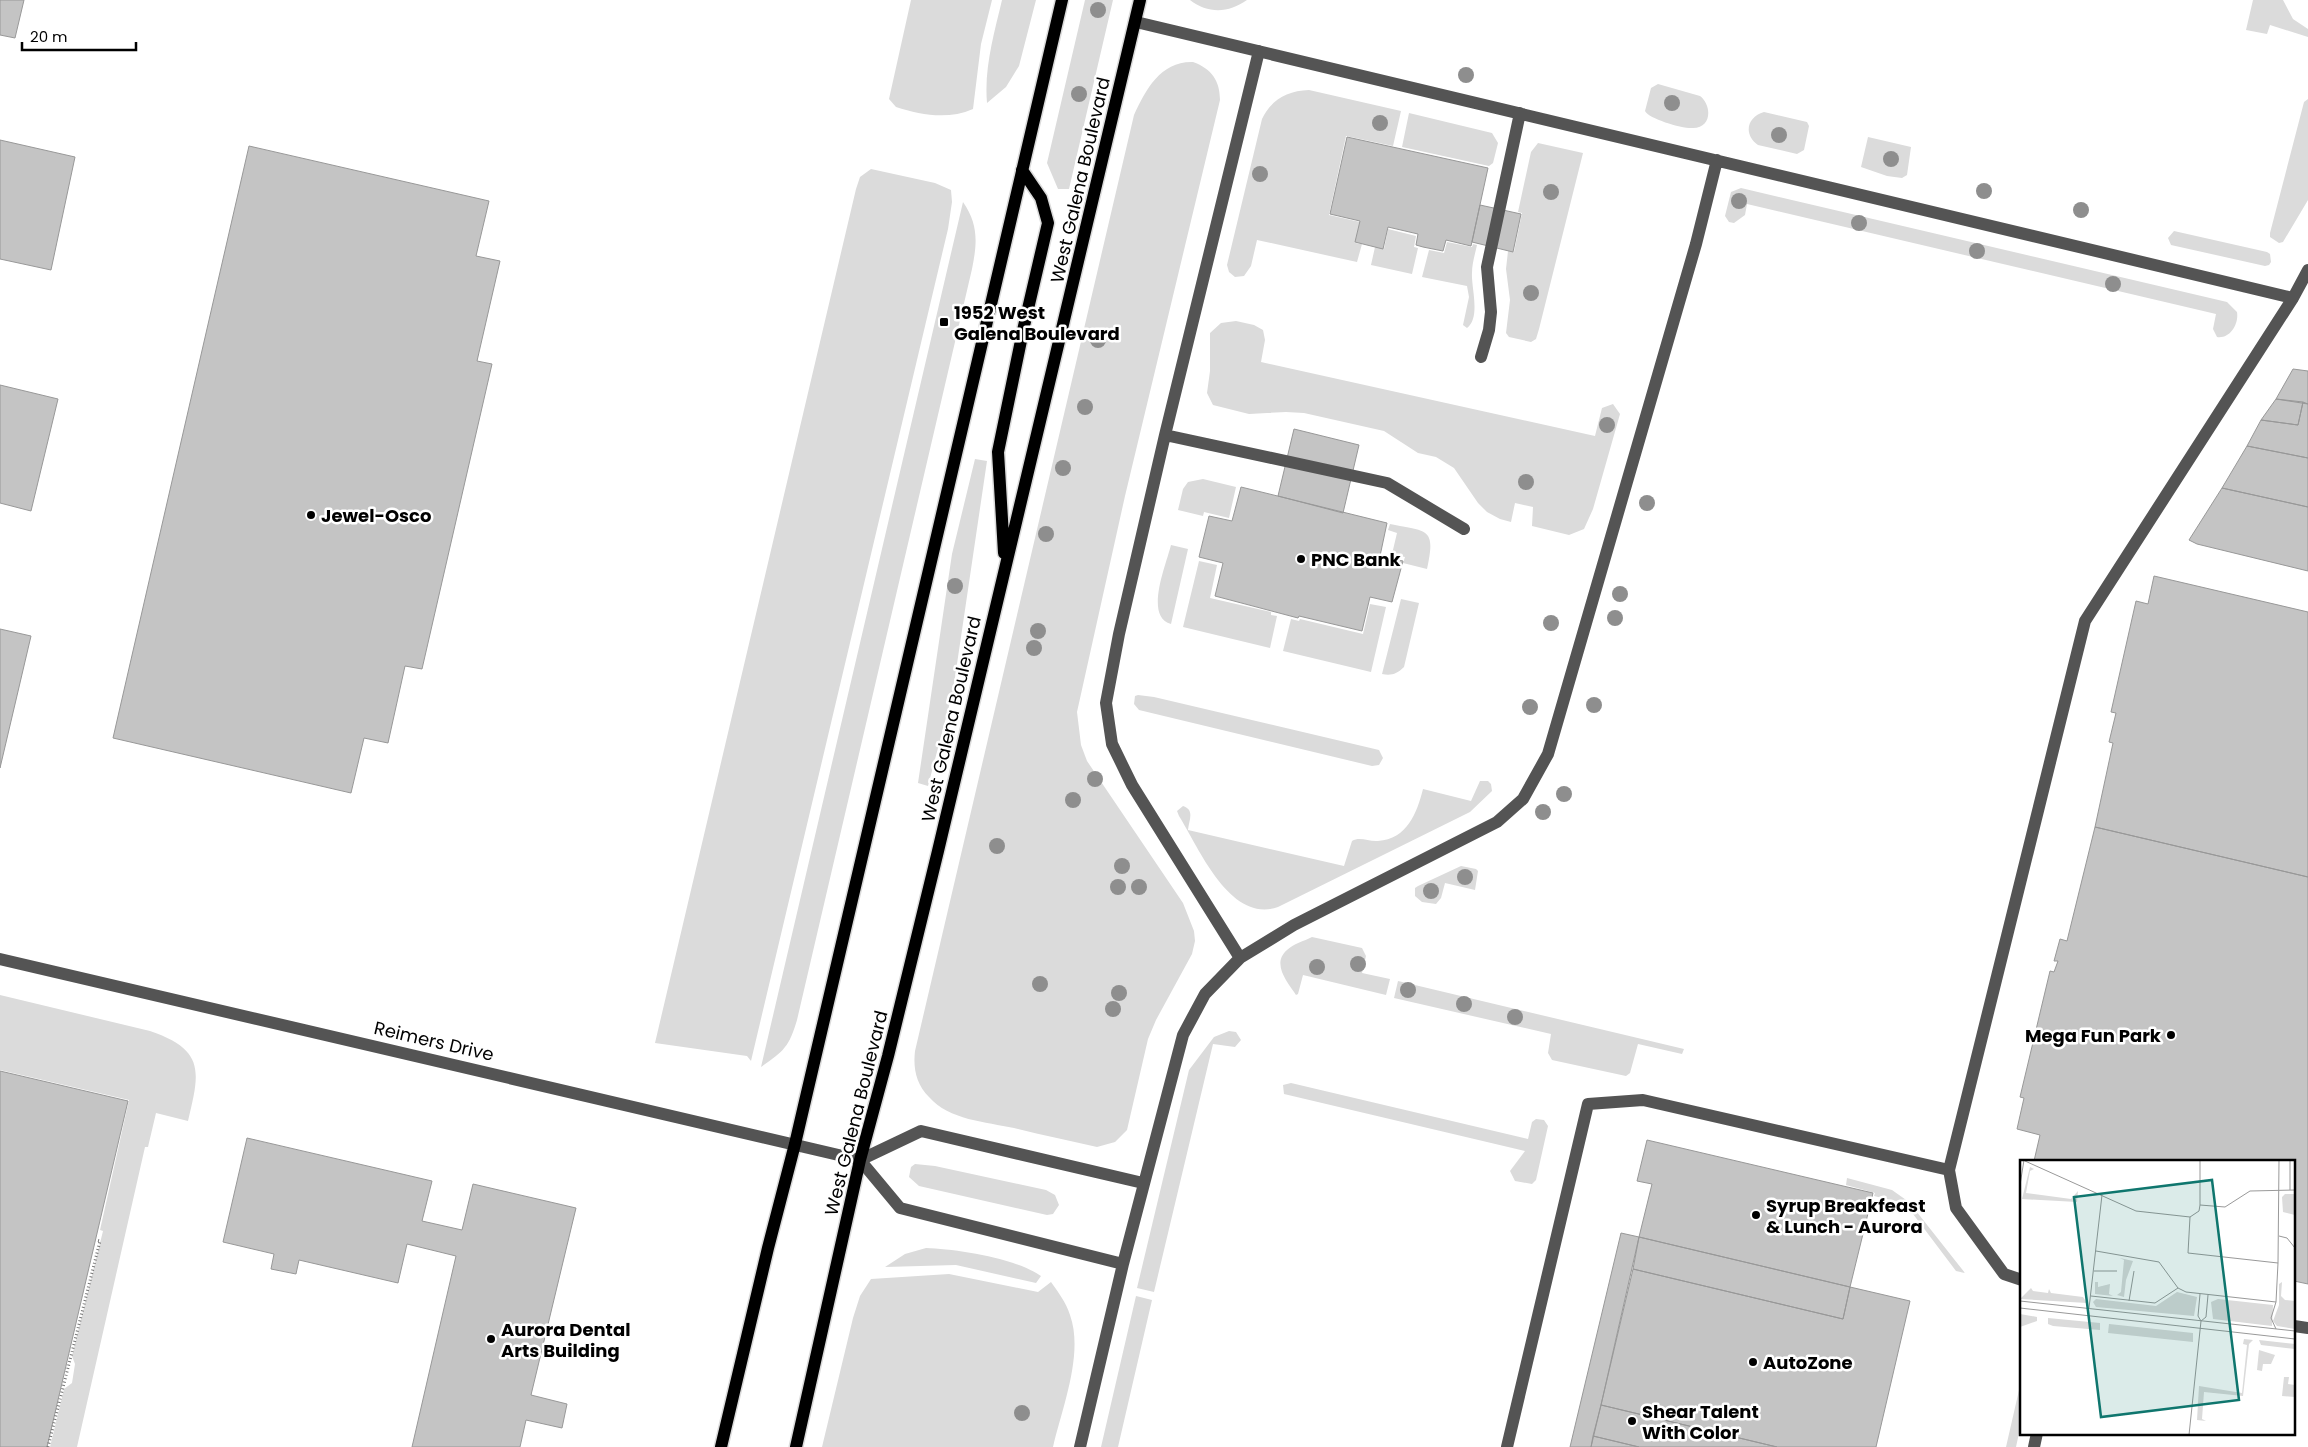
<svg xmlns="http://www.w3.org/2000/svg" width="2308" height="1447" viewBox="0 0 2308 1447" font-family="Poppins,sans-serif">
<rect width="100%" height="100%" fill="#fff"/>
<path fill="#dbdbdb" d="M911 0H992L981 44 973 109C948 120 921 115 896 107L889 99Z
M1002 0H1036L1019 66 1006 87 987 103C984 68 994 34 1002 0Z
M1085 0H1113L1069 189H1058L1047 163Z
M1190 0H1247C1229 13 1208 14 1190 0Z
M2253 0H2283L2293 19 2308 29V37L2270 25 2267 34 2246 30Z
M1193 62C1212 69 1220 81 1220 100L1125 496 1077 712 1081 745 1087 761 1183 903 1194 931 1195 941 1192 954 1156 1020 1148 1039 1127 1130 1115 1142 1097 1147C1070 1141 1042 1135 1014 1128 986 1122 949 1120 929 1097 916 1084 913 1068 915 1051L1134 115C1146 89 1161 61 1193 62Z
M1658 84 1700 96C1712 105 1712 128 1693 128 1683 129 1649 119 1645 111L1651 88Z
M1309 90 1401 111 1393 146 1346 136 1329 215 1360 222 1355 243 1362 244 1357 262 1257 240 1251 266 1244 276 1235 277 1229 272 1227 265 1262 119C1272 99 1287 91 1309 90Z
M2308 99V200L2283 242 2279 243 2270 237V233L2304 102Z
M1764 112 1807 122 1809 126 1804 150 1797 154 1758 145C1743 134 1747 117 1764 112Z
M1409 113 1492 133 1498 143 1493 163 1489 166 1402 147Z
M1868 137 1911 147 1907 175 1902 178 1887 176 1861 167Z
M1538 143 1583 153 1539 329 1536 339 1531 342 1509 337 1506 333 1510 300 1506 269 1508 251 1514 252 1522 213 1518 212 1531 152Z
M871 169 935 183 951 190 952 202 948 229 751 1061 747 1056 655 1043 856 189 860 177Z
M1741 188 2227 302 2237 312C2239 324 2230 339 2217 337L2213 329 2216 314 1747 204 1745 215 1734 223 1729 222 1725 216 1731 192Z
M963 202C979 225 977 244 972 269L797 1020C789 1047 784 1051 761 1067Z
M1388 229 1416 236 1414 247 1418 248 1412 274 1371 265 1375 247 1384 249Z
M2174 231 2267 252 2270 254 2271 262 2269 265 2265 266 2171 245 2168 238Z
M1447 242 1472 247 1473 244 1477 245C1475 254 1472 264 1472 273 1471 287 1481 317 1467 328L1463 325 1469 297 1467 286 1422 277 1429 250 1444 253Z
M1236 321 1254 325 1263 330 1265 340 1261 362 1595 436 1602 408 1613 404 1620 414 1593 509 1584 529 1569 535 1532 526 1533 507 1515 503 1511 522 1500 519 1487 512 1478 503 1454 468 1436 457 1418 453 1384 431 1304 413 1286 412 1249 414 1213 405 1207 393 1210 371V333L1221 323Z
M975 459 987 461 953 691 928 786 918 783 952 554Z
M1203 479 1236 487 1229 518 1204 512 1203 516 1178 510 1183 489 1188 482Z
M1390 524C1428 532 1436 527 1427 569L1403 563 1405 557 1392 554 1397 533 1388 530Z
M1171 545 1188 549 1171 624C1144 617 1166 565 1171 545Z
M1199 561 1217 565 1210 598 1271 612V615L1277 616 1270 648 1183 627Z
M1401 599 1419 603 1404 667C1397 674 1391 676 1382 674Z
M1370 604 1386 607 1371 672 1283 651 1291 619 1299 621 1300 619 1363 634Z
M1138 695 1154 697 1379 750 1383 758 1379 765 1372 766 1139 710 1134 704 1135 696Z
M1480 781H1488L1491 784 1492 791 1470 812 1278 907C1230 924 1199 848 1179 816L1177 811 1183 806C1195 810 1189 820 1188 830L1344 866 1352 841C1360 836 1369 842 1378 841 1407 839 1417 813 1423 789L1471 801Z
M1461 866 1476 869 1478 871 1475 890 1445 883 1441 898 1436 904 1422 902 1415 896V888L1418 886Z
M1312 937 1362 948 1366 956 1362 973 1390 979 1386 995 1303 975 1298 994 1296 995C1288 983 1271 964 1287 950 1293 944 1304 941 1312 937Z
M1398 981 1684 1049 1682 1054 1638 1044 1630 1073 1626 1076 1552 1060 1548 1053 1551 1034 1394 998Z
M0 995 150 1031C205 1050 200 1071 188 1121L156 1113 148 1147H145L77 1447H50L64 1389 72 1383 75 1364 72 1356 103 1231 100 1230 129 1100 0 1070Z
M1229 1031 1236 1032 1241 1040 1235 1047 1213 1044 1154 1292 1137 1288 1189 1070 1214 1037Z
M1291 1083 1528 1139 1532 1122 1536 1119 1544 1120 1548 1126 1536 1180 1532 1184 1515 1181 1510 1171 1525 1151 1284 1094 1283 1085Z
M915 1164 935 1166 1046 1190 1055 1195 1059 1205 1053 1214 1047 1215 919 1186 909 1177 911 1167Z
M1847 1178 1892 1190 1909 1202 1965 1273 1956 1271 1907 1206 1903 1203 1874 1196 1875 1193 1846 1185Z
M926 1248C956 1249 1016 1258 1041 1276L1036 1283 956 1265 885 1267 905 1254Z
M949 1274 1038 1292 1051 1282C1058 1292 1066 1302 1070 1315 1084 1354 1062 1408 1053 1447H822L853 1318 860 1296 871 1279Z
M1136 1296 1152 1300 1118 1447H1101Z
M2022 1377V1419L2016 1447H2006Z"/>
<path fill="#c4c4c4" stroke="#989898" d="M0 0H24L15 38 0 35Z
M1347 137 1488 168 1471 246 1446 240 1443 251 1423 247 1416 245 1418 234 1388 227 1383 249 1355 242 1360 221 1330 214Z
M0 140 75 157 51 270 0 259Z
M249 146 489 201 476 256 500 261 477 361 492 364 422 669 405 666 388 743 364 738 351 793 113 738Z
M1480 205 1521 214 1513 252 1472 242Z
M2293 369 2308 371V404L2276 399Z
M0 385 58 399 31 511 0 503Z
M2276 399 2303 402 2298 425 2261 420Z
M2303 402 2308 404V458L2247 446 2261 420 2298 425Z
M1294 429 1359 445 1343 513 1278 496Z
M2247 446 2308 458V507L2222 488Z
M1241 487 1387 523 1380 556 1403 561 1392 602 1370 597 1362 631 1299 616 1298 618 1215 596 1223 563 1199 557 1209 516 1232 521Z
M2222 488 2308 507V571L2197 544 2189 540Z
M2154 576 2308 612V877L2095 827 2113 743 2109 742 2116 713 2111 712 2136 601 2148 604Z
M0 629 31 636 0 768Z
M2095 827 2308 877V1284L2294 1281V1161H2034L2040 1135 2017 1129 2024 1098 2020 1097 2050 971 2054 972 2058 961H2054L2060 939 2067 941Z
M0 1071 128 1101 47 1447H0Z
M247 1138 432 1181 422 1221 462 1230 473 1184 576 1208 531 1395 567 1404 562 1428 526 1420 520 1447H412L456 1256 407 1244 398 1283 299 1260 296 1274 271 1269 274 1254 223 1242Z
M1647 1140 1873 1193 1850 1287 1639 1237 1652 1184 1637 1181Z
M1621 1233 1639 1237 1601 1405 1591 1447H1570Z
M1639 1237 1850 1287 1843 1319 1633 1269Z
M1633 1269 1843 1319 1850 1287 1910 1301 1876 1447H1777L1601 1405Z
M1601 1405 1777 1447H1639L1593 1436Z
M1593 1436 1639 1447H1591Z"/>
<g fill="none" stroke-linecap="round" stroke-linejoin="round">
<defs>
<path id="major" d="M1004 553 998 452 1024 326 1048 223 1041 198 1022 170
M721 1447 768 1248 795 1144 1062 0
M796 1447 860 1160 888 1056 938 851 1140 0"/>
</defs>
<use href="#major" stroke="#dbdbdb" stroke-width="15"/>
<path stroke="#767676" stroke-width="3" stroke-dasharray="1 2.5" stroke-linecap="butt" d="M48 1447 100 1241 96 1240"/>
<path stroke="#545454" stroke-width="12" d="M1136 22 2293 298
M1481 357 1489 330 1491 312 1487 267 1520 113
M1165 435 1387 483 1464 529
M1240 958 1132 785 1112 744 1106 703 1119 634 1165 435 1259 51
M0 959 860 1160
M860 1160 921 1131 1143 1183
M860 1160 900 1208 1123 1264
M2022 1280 2004 1274 1956 1208 1949 1170 2085 621 2293 298 2308 270
M2294 1326 2308 1328
M1080 1447 1123 1264 1183 1035 1205 994 1240 958 1294 925 1497 822 1523 799 1548 754 1696 244 1717 160
M1507 1447 1588 1104 1643 1100 1949 1170
M2034 1447 2037 1433"/>
<use href="#major" stroke="#000" stroke-width="12"/>
</g>
<g fill="#8e8e8e">
<circle cx="1098" cy="10" r="8"/>
<circle cx="1466" cy="75" r="8"/>
<circle cx="1079" cy="94" r="8"/>
<circle cx="1672" cy="103" r="8"/>
<circle cx="1380" cy="123" r="8"/>
<circle cx="1779" cy="135" r="8"/>
<circle cx="1891" cy="159" r="8"/>
<circle cx="1260" cy="174" r="8"/>
<circle cx="1984" cy="191" r="8"/>
<circle cx="1551" cy="192" r="8"/>
<circle cx="1739" cy="201" r="8"/>
<circle cx="2081" cy="210" r="8"/>
<circle cx="1859" cy="223" r="8"/>
<circle cx="1977" cy="251" r="8"/>
<circle cx="2113" cy="284" r="8"/>
<circle cx="1531" cy="293" r="8"/>
<circle cx="1098" cy="340" r="8"/>
<circle cx="1085" cy="407" r="8"/>
<circle cx="1607" cy="425" r="8"/>
<circle cx="1063" cy="468" r="8"/>
<circle cx="1526" cy="482" r="8"/>
<circle cx="1647" cy="503" r="8"/>
<circle cx="1046" cy="534" r="8"/>
<circle cx="955" cy="586" r="8"/>
<circle cx="1620" cy="594" r="8"/>
<circle cx="1615" cy="618" r="8"/>
<circle cx="1551" cy="623" r="8"/>
<circle cx="1038" cy="631" r="8"/>
<circle cx="1034" cy="648" r="8"/>
<circle cx="1594" cy="705" r="8"/>
<circle cx="1530" cy="707" r="8"/>
<circle cx="1095" cy="779" r="8"/>
<circle cx="1564" cy="794" r="8"/>
<circle cx="1073" cy="800" r="8"/>
<circle cx="1543" cy="812" r="8"/>
<circle cx="997" cy="846" r="8"/>
<circle cx="1122" cy="866" r="8"/>
<circle cx="1465" cy="877" r="8"/>
<circle cx="1118" cy="887" r="8"/>
<circle cx="1139" cy="887" r="8"/>
<circle cx="1431" cy="891" r="8"/>
<circle cx="1358" cy="964" r="8"/>
<circle cx="1317" cy="967" r="8"/>
<circle cx="1040" cy="984" r="8"/>
<circle cx="1408" cy="990" r="8"/>
<circle cx="1119" cy="993" r="8"/>
<circle cx="1464" cy="1004" r="8"/>
<circle cx="1113" cy="1009" r="8"/>
<circle cx="1515" cy="1017" r="8"/>
<circle cx="1022" cy="1413" r="8"/>
</g>
<g fill="#000" stroke="#fff" stroke-width="2">
<rect x="939" y="317" width="10" height="10" rx="2.5"/>
<circle cx="311" cy="515" r="5"/>
<circle cx="1301" cy="559" r="5"/>
<circle cx="2171" cy="1035" r="5"/>
<circle cx="1756" cy="1215" r="5"/>
<circle cx="491" cy="1339" r="5"/>
<circle cx="1753" cy="1362" r="5"/>
<circle cx="1632" cy="1421" r="5"/>
</g>
<g text-anchor="middle" dominant-baseline="central" stroke-width="5" stroke-linejoin="round" paint-order="stroke">
<g font-size="18" fill="#000" stroke="#fff">
<text transform="translate(1080 180) rotate(-77)">West Galena Boulevard</text>
<text transform="translate(951 719) rotate(-77)">West Galena Boulevard</text>
<text transform="translate(434 1041) rotate(13)">Reimers Drive</text>
<text transform="translate(856 1113) rotate(-76)">West Galena Boulevard</text>
</g>
<g font-size="18" font-weight="bold" fill="#000" stroke="#fff" text-anchor="start">
<text x="954" y="312">1952 West<tspan x="954" dy="21">Galena Boulevard</tspan></text>
<text x="321" y="515">Jewel-Osco</text>
<text x="1311" y="559">PNC Bank</text>
<text x="2161" y="1035" text-anchor="end">Mega Fun Park</text>
<text x="1766" y="1205">Syrup Breakfeast<tspan x="1766" dy="21">&amp; Lunch - Aurora</tspan></text>
<text x="501" y="1329">Aurora Dental<tspan x="501" dy="21">Arts Building</tspan></text>
<text x="1763" y="1362">AutoZone</text>
<text x="1642" y="1411">Shear Talent<tspan x="1642" dy="21">With Color</tspan></text>
</g>
</g>
<g transform="translate(2020 1160)">
<rect width="275" height="275" fill="#fff"/>
<path d="M10 7 14 9 10 11 6 33 51 39 58 31 57 42 2 39ZM265 34H275V55L263 52 262 37ZM100 98 113 101 106 120 104 137 97 135 101 132 104 100ZM75 122H78V127L90 124 89 134 93 136 75 134ZM262 122 261 136 265 140 275 141V169L257 166 253 161 259 145V124ZM11 128 13 131 28 133 29 129 31 133 63 137 67 143 0 139ZM157 132 177 137 174 156 76 147 73 142 76 139 136 146ZM198 139 253 145 252 166 193 159 191 142ZM0 154 17 157V161L0 167ZM28 158 80 163V170L33 166 28 164ZM89 164 173 173V182L88 173ZM224 179 233 180 229 184 223 236 184 232 182 259 186 261 177 260 179 226 222 233 227 185 223 184ZM239 180 275 184V189L241 185ZM239 190 255 195 251 204H243L242 211 237 210ZM264 217H269L268 224 275 225V237L262 236Z" fill="#dbdbdb"/>
<path fill="none" stroke="#999" stroke-width="1" d="M180 0V45L205 47 230 31 275 30M270 0V30M5 1 116 51 170 57 179 51 180 45M0 25 4 0M170 57 168 93 258 103M259 76 267 78 275 88M76 91 139 102 158 128 166 132 256 142M74 111H97M180 134 178 156 181 161M71 136 135 143 158 128M0 141 275 171M109 141 114 111M0 148 275 179M69 148 82 35M256 169 251 158 256 142 258 103 259 0M169 275 181 161 186 157 188 135"/>
<path fill="#0f766e" fill-opacity="0.15" stroke="#0f766e" stroke-width="2.5" d="M192 20 219 240 81 257 54 37Z"/>
<rect width="275" height="275" fill="none" stroke="#000" stroke-width="2.5"/>
</g>
<path d="M22 42v8h114v-8" fill="none" stroke="#000000" stroke-width="2.5"/>
<text x="30" y="42" font-size="15" fill="#000000" stroke="#ffffff" stroke-width="4" paint-order="stroke">20 m</text>
</svg>
